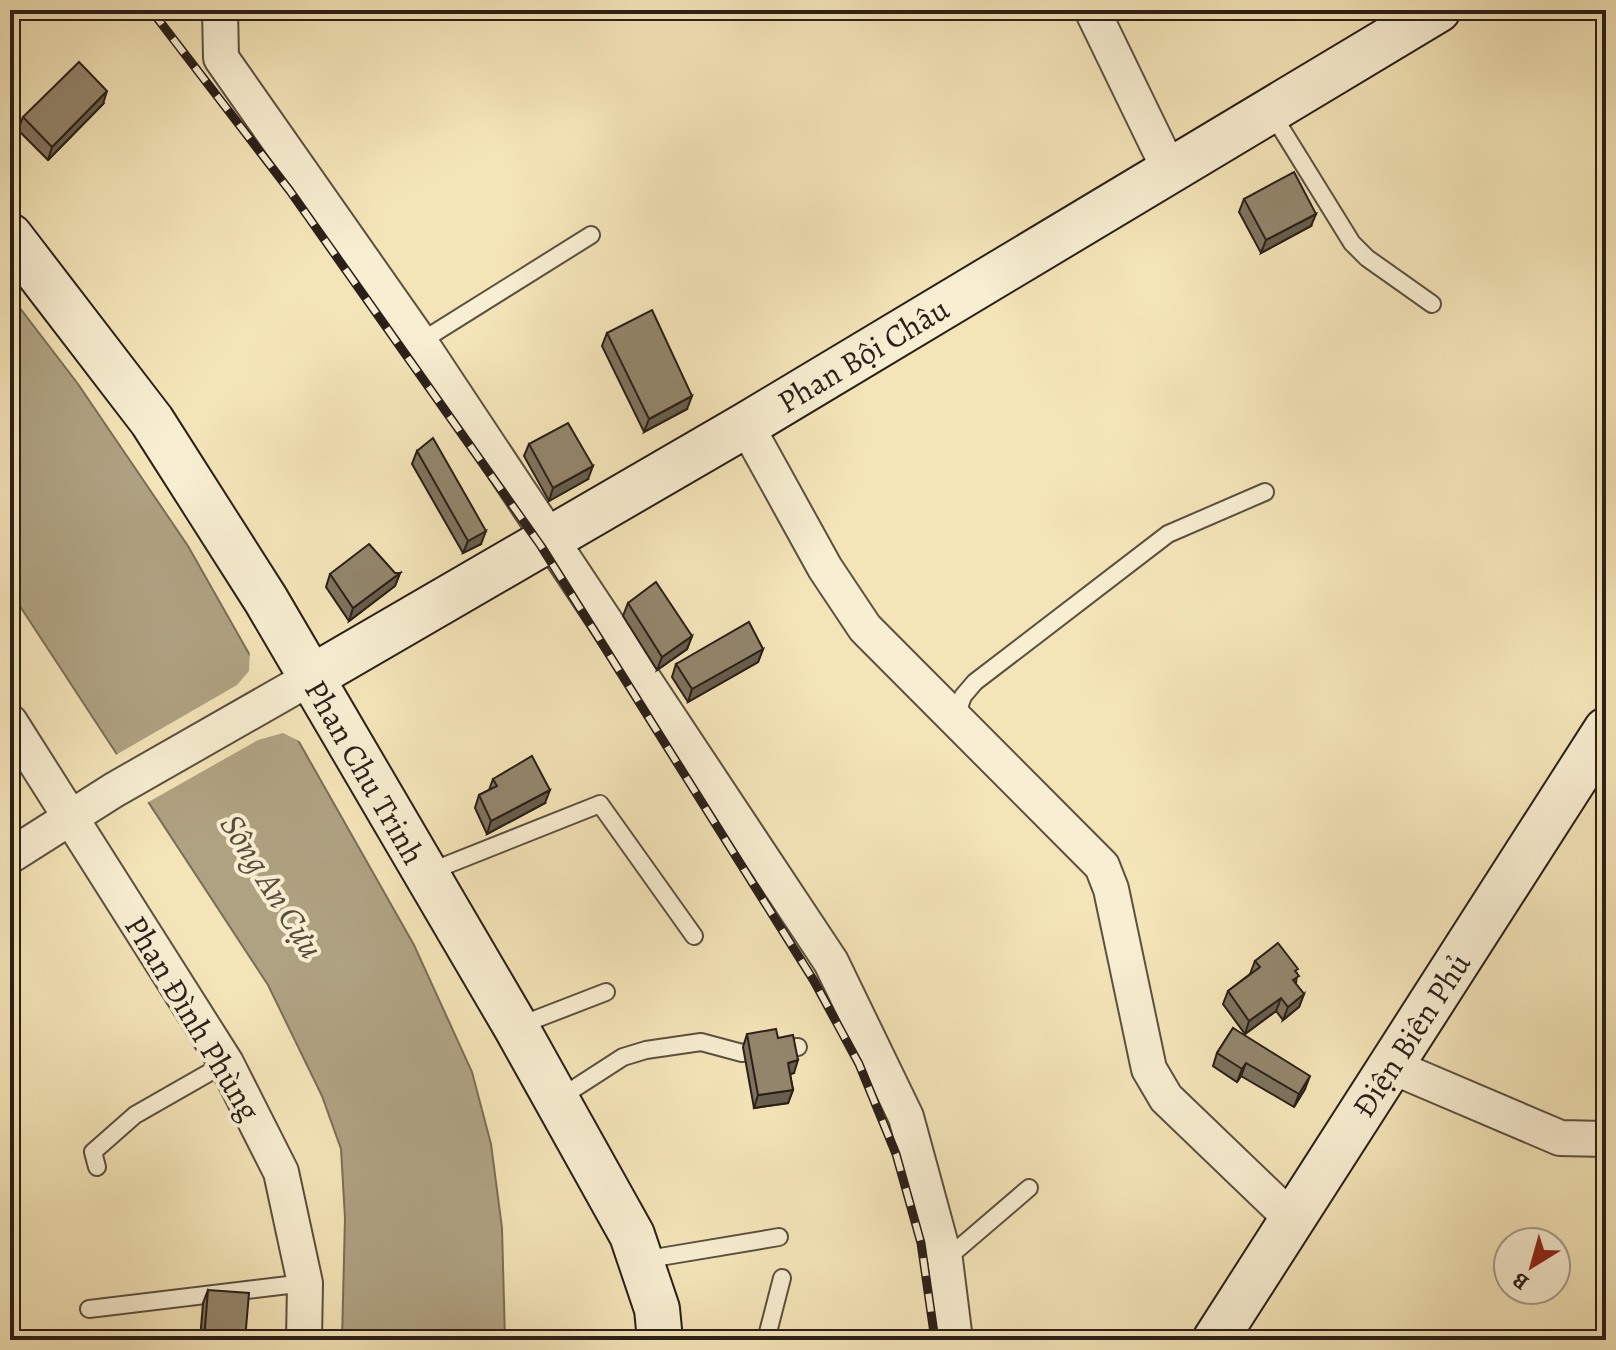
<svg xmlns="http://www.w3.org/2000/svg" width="1616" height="1350" viewBox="0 0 1616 1350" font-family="Alegreya,serif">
<rect width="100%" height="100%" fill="#f4e5b8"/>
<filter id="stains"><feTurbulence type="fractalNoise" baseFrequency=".0025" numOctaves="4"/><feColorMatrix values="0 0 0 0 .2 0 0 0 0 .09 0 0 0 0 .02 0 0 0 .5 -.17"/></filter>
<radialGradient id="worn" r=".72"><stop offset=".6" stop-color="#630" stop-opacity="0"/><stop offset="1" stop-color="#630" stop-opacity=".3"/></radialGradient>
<path fill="#afa282" stroke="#7a6e58" stroke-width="2" d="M10 295 78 384 188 546 414 945 472 1072 491 1144 502 1228 505 1340H342L345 1218 341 1149 322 1096 268 985 10 591Z"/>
<path fill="#f4e5b8" d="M250 646 307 745 283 733 258 740 145 804 114 756 237 685 249 671Z"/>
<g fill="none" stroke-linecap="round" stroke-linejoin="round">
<defs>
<path id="lane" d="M1271 112 1352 243 1367 258 1432 304
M420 342 591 235
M955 719 963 696 975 682 1168 534 1265 492
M429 872 600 804 694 936
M518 1026 606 992
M558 1099 623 1057 646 1050 701 1042 742 1053 798 1047
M97 1167 93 1152 135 1115 226 1063
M642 1260 779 1237
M945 1260 1029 1188
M89 1309 305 1283
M766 1340 782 1278"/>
<path id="street" d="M220 10 221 58 420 342 831 962 906 1117 945 1260 955 1340
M1092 10 1170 171
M746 425 825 568 865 628 1102 866 1111 889 1149 1069 1166 1098 1293 1220
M10 722 226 1063 281 1172 305 1283 304 1340
M10 856 114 790 312 677
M1391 1066 1560 1138 1606 1139"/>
<path id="secondary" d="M10 236 152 421 266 600 516 1027 632 1235 657 1309 660 1340
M312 677 746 425 1438 10
M1215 1340 1606 730"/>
</defs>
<use href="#lane" stroke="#5c5041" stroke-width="20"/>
<use href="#street" stroke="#5c5041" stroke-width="38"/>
<use href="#secondary" stroke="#2a1f19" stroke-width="48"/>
<use href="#lane" stroke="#f8eed1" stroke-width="16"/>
<use href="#street" stroke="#f8eed1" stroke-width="34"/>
<use href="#secondary" stroke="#f8eed1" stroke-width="44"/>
<defs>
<path id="rail" d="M151 10 290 191 541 546 814 981 859 1064 896 1154 921 1243 935 1340"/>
</defs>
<use href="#rail" stroke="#2a1f19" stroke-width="9"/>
<use href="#rail" stroke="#f8eed1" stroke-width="6" stroke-dasharray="18" stroke-linecap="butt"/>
</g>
<path fill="#7e735d" stroke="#2a1f19" stroke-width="2" d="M103 104 48 160 18 130 23 117Z
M1244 199 1311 226 1261 253 1239 212Z
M607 333 687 409 644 432 602 346Z
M529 444 588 479 549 501 524 456Z
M417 451 481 544 463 553 412 464Z
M395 573H400L395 586 349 621 326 587 330 574Z
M628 603 692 636 687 649 657 670 623 616Z
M763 649 758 662 688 702 672 677 676 664Z
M493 779 545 803 487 834 475 808 479 795 489 790Z
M1255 961 1297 973 1296 984 1304 994 1299 1007 1283 1020 1276 1011 1245 1034 1223 1004 1228 991 1250 974Z
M1233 1028 1305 1089 1294 1107 1241 1076 1237 1082 1213 1066 1217 1053Z
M747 1034 778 1038 794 1073 790 1074 793 1090 788 1103 754 1108 743 1047Z
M208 1290 245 1340H200L203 1303Z"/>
<path fill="#675e4c" stroke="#2a1f19" stroke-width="2" d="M107 91 103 104 48 160 52 147Z
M1316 214 1311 226 1261 253 1266 240Z
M692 396 687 409 644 432 649 419Z
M593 466 588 479 549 501 553 488Z
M486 531 481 544 463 553 468 541Z
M400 573 395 586 349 621 353 608Z
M692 636 687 649 657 670 662 657Z
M763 649 758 662 688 702 692 689Z
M550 790 545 803 487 834 491 821Z
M1304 994 1299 1007 1283 1020 1288 1007Z
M1281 998 1276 1011 1245 1034 1249 1021Z
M798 1060 794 1073 783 1076 788 1063Z
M1246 1063 1241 1076 1237 1082 1242 1069Z
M1310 1076 1305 1089 1294 1107 1299 1094Z
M793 1090 788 1103 754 1108 758 1095Z"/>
<path fill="#93866c" stroke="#2a1f19" stroke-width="2" d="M79 62 107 91 52 147 23 117Z
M1294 172 1316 214 1266 240 1244 199Z
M652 310 692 396 649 419 607 333Z
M568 423 593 466 553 488 529 444Z
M433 438 486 531 468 541 417 451Z
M369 544 395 573H400L353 608 330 574Z
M656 582 692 636 662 657 628 603Z
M749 622 763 649 692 689 676 664Z
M532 756 550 790 491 821 479 795 497 786 493 779Z
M1278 943 1298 969 1295 971 1299 976 1293 980 1304 994 1288 1007 1281 998 1249 1021 1228 991 1260 967 1255 961Z
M1233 1028 1310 1076 1299 1094 1246 1063 1242 1069 1217 1053Z
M776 1029 778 1038 793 1035 798 1060 788 1063 793 1090 758 1095 747 1034Z
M208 1290 249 1293 245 1340H204Z"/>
<g text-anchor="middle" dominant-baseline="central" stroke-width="8" stroke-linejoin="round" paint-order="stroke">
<g font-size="32" fill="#2a1f19" stroke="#f8eed1">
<text transform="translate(863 355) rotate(-31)">Phan Bội Châu</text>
<text transform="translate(365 772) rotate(60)">Phan Chu Trinh</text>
<text transform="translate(193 1018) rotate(59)">Phan Đình Phùng</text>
<text transform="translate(1411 1035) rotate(-57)">Điện Biên Phủ</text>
</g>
<g font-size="34" font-style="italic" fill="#594d3e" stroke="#f8eed1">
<text transform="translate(272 886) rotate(58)">Sông An Cựu</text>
</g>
</g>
<rect width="1616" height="1350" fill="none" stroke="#f4e5b8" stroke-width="40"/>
<rect x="12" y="12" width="1592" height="1326" fill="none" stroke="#2a1f19" stroke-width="4"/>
<rect x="20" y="20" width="1576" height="1310" fill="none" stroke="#2a1f19" stroke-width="2"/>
<g transform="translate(1532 1266) rotate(217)"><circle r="38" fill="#f8eed1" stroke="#a69b87" stroke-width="2"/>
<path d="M0-6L14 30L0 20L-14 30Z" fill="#8f2418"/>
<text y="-12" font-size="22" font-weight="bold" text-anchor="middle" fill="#2a1f19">B</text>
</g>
<rect width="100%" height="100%" filter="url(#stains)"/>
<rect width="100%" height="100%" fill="url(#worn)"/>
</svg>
